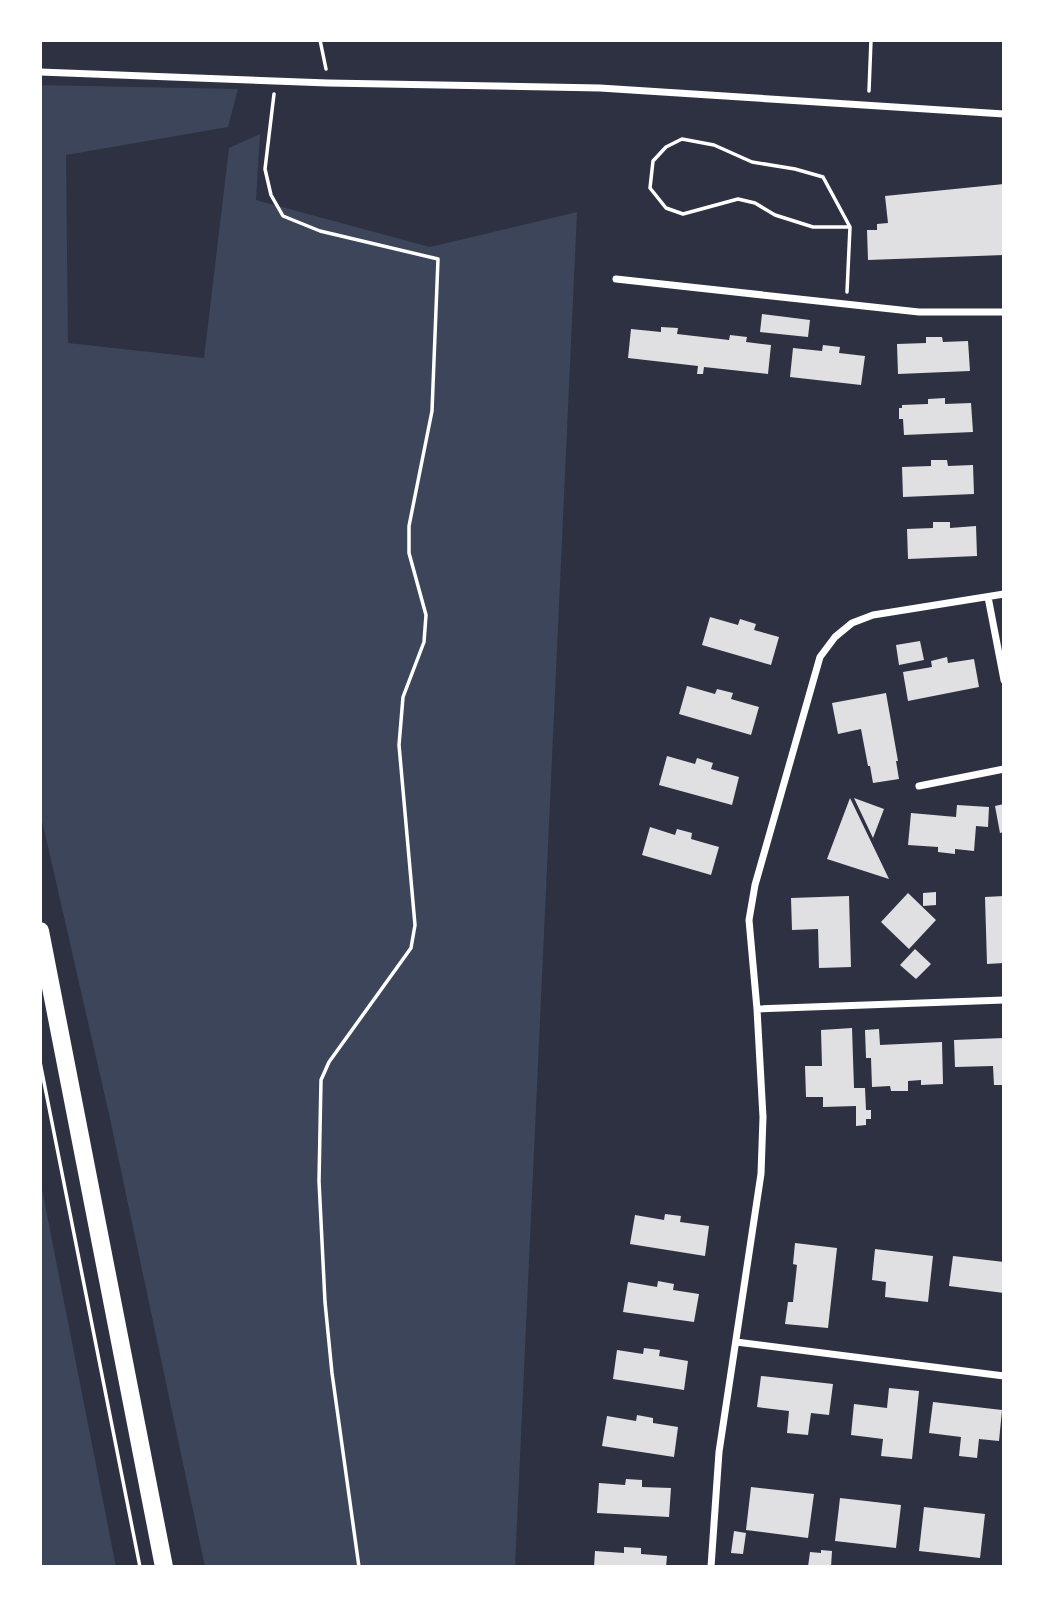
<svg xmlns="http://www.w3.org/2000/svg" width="1044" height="1607" viewBox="0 0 1044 1607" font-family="Lato,sans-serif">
<rect width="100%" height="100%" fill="#2d3142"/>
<path fill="#3c4559" d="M40 85 238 89 228 127 66 155 68 343 204 358 229 148 260 134 256 200 430 247 577 212 515 1567H205L109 1114 40 812Z
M40 1179 116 1567H40Z"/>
<path fill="#e0e0e3" d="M1004 184V255L868 260 867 230H877V224L888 223 885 196Z
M762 314 810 320 808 337 760 332Z
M661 327 678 328 677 334 729 340 730 335 747 337 746 342 771 345 768 374 704 367 703 374H697L698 366 628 358 631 329 661 332Z
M926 337H942L943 342 968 341 970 371 898 374 897 344 926 343Z
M823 345 840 347 839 353 865 356 861 385 790 377 793 348 822 351Z
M945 398V404L971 403 973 432 904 435 903 419H899V408H902V405L928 404V399Z
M931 460H947L948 466 973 465 974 494 903 497 902 467 931 466Z
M933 522H950V528L976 526 977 556 908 559 907 529 933 528Z
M710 617 738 625 740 619 756 624 754 630 779 637 771 665 702 645Z
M920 641 924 660 899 665 896 645Z
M947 657 948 663 974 659 979 687 908 701 903 672 932 667 931 661Z
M687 686 715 694 717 689 733 693 731 699 759 707 751 735 679 714Z
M886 693 898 761H896L899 779 873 783 870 766H868L861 729 838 734 832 703Z
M667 756 695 764 697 758 713 763 711 769 739 777 732 805 659 785Z
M850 798 889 879 827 859Z
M854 798 884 809 873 838Z
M1004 804V832L1000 833 995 806Z
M957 805 989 807 988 827 976 826 974 851 955 849V854L938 852V847L908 845 911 813 956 817Z
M650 827 675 835 677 829 692 833 691 839 719 847 711 875 642 855Z
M936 892V905L923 906V893Z
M908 893 936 920 909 949 881 922Z
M849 896 851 967 819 968 818 929 792 930 791 898Z
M1004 896V963L987 964 985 897Z
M915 949 931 964 916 979 900 965Z
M852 1028 854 1088H865L866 1110H871V1119H866V1125L856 1126V1106L823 1107V1097H806L805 1066H822L821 1030Z
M879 1029 880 1045 942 1042 943 1084 921 1085V1080L908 1081V1091H891L890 1086 872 1087 871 1058H866L865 1030Z
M1004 1038V1085H994L993 1066 955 1067 954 1040Z
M665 1214 681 1216 680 1222 709 1226 705 1256 630 1244 635 1215 664 1220Z
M795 1243 837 1248 828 1328 785 1324 788 1302H793L797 1265 793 1264Z
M875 1249 933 1256 928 1302 885 1297 886 1282 872 1280Z
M953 1256 1004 1262V1293L949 1286Z
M658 1281 674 1284 673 1290 699 1294 694 1322 623 1312 628 1282 657 1287Z
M644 1348 660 1350 659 1356 688 1361 684 1390 613 1379 617 1350 643 1354Z
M761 1376 833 1384 829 1415 811 1413 808 1435 787 1433 789 1411 757 1407Z
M889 1388 919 1391 912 1459 881 1456 883 1439 851 1435 854 1404 887 1408Z
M933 1402 1002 1410 999 1441 979 1439 977 1458 959 1456 961 1437 929 1433Z
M637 1415 653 1418V1423L678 1427 674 1457 602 1446 607 1416 636 1421Z
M626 1479 642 1480V1487L671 1488 669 1517 597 1513 599 1483 625 1485Z
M751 1487 814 1494 808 1538 746 1530Z
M840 1498 901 1505 896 1548 835 1541Z
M924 1507 985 1514 980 1558 919 1551Z
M734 1531 746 1533 743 1554 731 1553Z
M624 1547 641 1548V1554L667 1556 666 1567H594L595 1551 624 1553Z
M821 1550 832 1551 831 1567H808L810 1552 821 1553Z"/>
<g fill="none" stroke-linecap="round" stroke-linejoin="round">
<path stroke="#fff" stroke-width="3.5" d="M320 40 326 69
M869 91 871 40
M274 94 265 169 271 195 283 216 320 231 438 259 432 411 409 526V553L426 615 424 642 403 697 399 745 415 925 411 948 329 1062 321 1080 319 1181 325 1302 332 1373 359 1567
M847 292 850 227 823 177 795 169 752 162 714 145 682 139 666 147 653 161 650 188 666 208 683 214 738 199 755 203 775 215 813 227H850
M40 1062 140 1567"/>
<path stroke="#fff" stroke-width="7" d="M40 72 328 83 600 88 1004 114
M616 279 919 312H1004
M988 597 1004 680
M919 786 1004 769
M757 1009 1004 1000
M736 1342 1004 1376
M711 1567 719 1452 761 1174 763 1117 757 1009 749 920 755 885 820 657 835 637 852 623 873 615 1004 594"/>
<path stroke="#fff" stroke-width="18" d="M40 931 164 1567"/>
</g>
<rect width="1044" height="1607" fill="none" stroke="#ffffff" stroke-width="84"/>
</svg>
